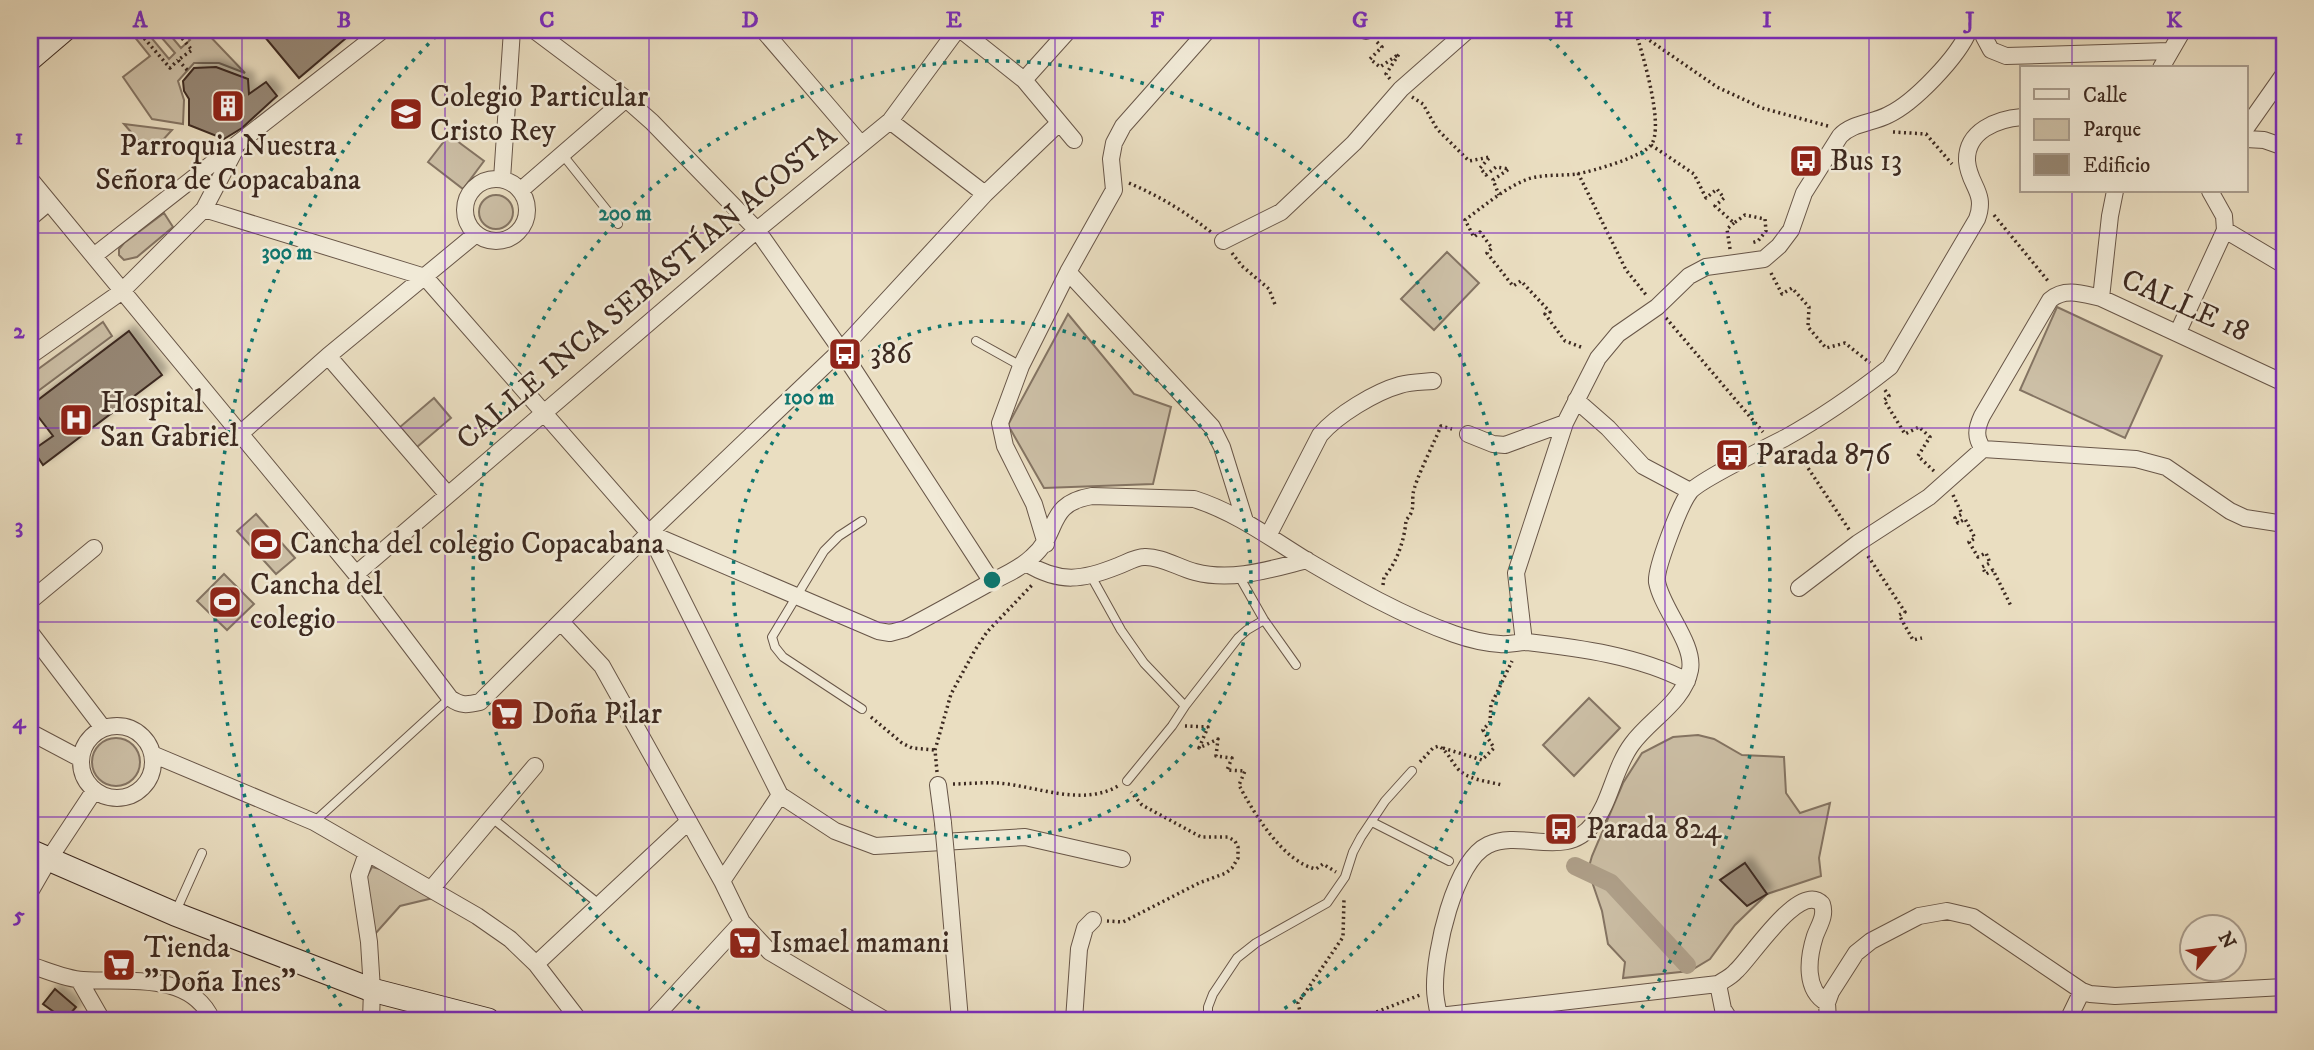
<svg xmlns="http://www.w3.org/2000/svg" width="2314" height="1050" viewBox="0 0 2314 1050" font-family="'IM FELL DW Pica',serif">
<defs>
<filter id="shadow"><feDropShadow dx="6" dy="-6" stdDeviation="3.5" flood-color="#0004"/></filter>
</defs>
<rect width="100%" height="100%" fill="#eadec1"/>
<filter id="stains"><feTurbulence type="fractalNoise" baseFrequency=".00286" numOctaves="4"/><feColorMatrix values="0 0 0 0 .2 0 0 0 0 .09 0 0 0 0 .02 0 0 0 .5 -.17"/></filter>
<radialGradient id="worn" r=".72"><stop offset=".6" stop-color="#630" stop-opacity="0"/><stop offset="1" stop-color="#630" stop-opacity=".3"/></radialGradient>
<path fill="#ccbfa6" stroke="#847463" stroke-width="2" d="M129 30H145L169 59 175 53 155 30H166L181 48 190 40 181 30H204L245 73 219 63H194L178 81 184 100 183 124 152 119 123 77 150 56Z
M124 124 172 130 150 154Z
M449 135 484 161 463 189 428 162Z
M479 212a17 17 0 1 1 34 0a17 17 0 1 1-34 0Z
M164 213 173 227 137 257 124 260 119 255V249L124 243Z
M1447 252 1479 283 1434 330 1401 299Z
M2057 307 2162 356 2125 438 2020 390Z
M1068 314 1134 394 1171 407 1153 484 1044 488 1008 425Z
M103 322 112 336 30 397V375Z
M434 398 451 418 417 447 400 427Z
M256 514 295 558 276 574 237 531Z
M224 574 254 604 227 630 197 601Z
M1589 698 1620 728 1574 776 1543 745Z
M1698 735 1714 739 1742 755 1784 757 1786 793 1800 813 1830 803 1819 858 1821 876 1767 894 1735 925 1710 959 1690 971 1623 978 1625 962 1608 944 1602 911 1588 870 1592 856 1623 783 1642 753 1673 737Z
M92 762a24 24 0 1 1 48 0a24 24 0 1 1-48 0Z
M372 867 384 870 433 898 400 906 375 934 366 878Z"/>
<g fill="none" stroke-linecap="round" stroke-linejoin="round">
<path stroke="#afa08a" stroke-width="18" d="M1575 866 1611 883 1687 965"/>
</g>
<path fill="#968774" stroke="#3c2920" stroke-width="2" filter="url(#shadow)" d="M259 30H349L352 33 299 78Z
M216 67 248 79 249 94 266 82 277 96 242 128 224 139 189 125V99L184 91 183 81 194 68Z
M129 331 162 375 43 465 33 450 53 436 30 406Z
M1745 863 1767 894 1747 906 1720 880Z
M55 989 76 1007 65 1020 43 1004Z"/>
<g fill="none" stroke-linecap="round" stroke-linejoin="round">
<defs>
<path id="lane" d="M562 154 618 224
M976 341 1021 366
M1091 576 1121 630 1144 663 1185 706
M1239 576 1264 620 1296 665
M862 709 783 657 775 647 772 637 824 551 839 536 862 521
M1127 781 1172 726 1185 706 1238 638 1247 630 1264 620
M492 818 599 904
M314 822 450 698
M1372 822 1449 861
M176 911 202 853
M1208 1020V1007L1213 994 1237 958 1256 943 1327 903 1345 877 1353 852 1361 837 1385 801 1412 771"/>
<path id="street" d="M534 30 626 99 652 122 757 230 841 350 992 582
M763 30 860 143
M961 30 1024 80 1074 140
M1365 30 1366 31
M1985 30 1984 37 1991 50 2006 56 2169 51
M2161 68 2183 30
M1024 80 1069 30
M890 121 985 194
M2246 128 2284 74
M2246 139 2264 140 2284 147
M465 210a31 31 0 1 1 62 0a31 31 0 1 1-62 0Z
M30 179 356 574 450 698C461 706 467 705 480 702L649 533 841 350 985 194 1059 123
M502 179 512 30
M521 190 626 99
M2210 191 2224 216 2225 230 2284 265
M204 209 425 277 649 533 780 795 835 831 875 846 1025 837 1122 859
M30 218 49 202
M1223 241 1281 212 1354 143 1401 89 1468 30
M95 255 383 30
M1068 272 1212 427 1222 447 1245 521
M2101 298 2110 216 2115 191
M2178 332 2225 230
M30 356 121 292 204 209 235 150
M328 356 448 495
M1576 400 1608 428 1643 466 1690 491
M240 434 328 356 476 234
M1468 434 1493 444 1505 445 1565 423
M1983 449C1975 437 1976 429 1982 416L2050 300C2065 287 2083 294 2101 298L2284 383
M649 533 878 631 890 633 905 629C934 614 962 598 991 582 1005 575 1021 568 1032 557 1061 532 1045 504 1092 496L1194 499C1235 512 1269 537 1306 560 1352 587 1403 616 1454 634 1468 639 1485 643 1500 644 1509 645 1518 642 1527 642 1580 648 1639 656 1687 681
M1268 536 1320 435C1337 415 1375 392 1400 385 1410 382 1422 382 1433 381
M1046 544 1034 504 1005 446 1000 423 1021 366 1068 272 1114 190 1111 159 1114 143 1123 126 1208 30
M1026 563C1060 584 1083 580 1118 566 1126 563 1136 557 1144 557 1161 556 1179 568 1195 572 1233 582 1271 569 1307 560
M356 574 757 230 890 121 957 30
M1799 588 1858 543 1929 497 1983 449 2136 459 2166 467 2230 511 2245 518 2284 524
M30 601 94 548
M561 622 602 666 722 881 742 922 770 952 885 1020
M30 632 103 728
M1524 642 1516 573 1565 423 1598 358 1618 334 1657 307 1689 276 1706 267 1764 259 1779 246 1791 230 1804 193 1840 136C1852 123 1873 123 1888 115 1914 103 1959 56 1969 30
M81 762a36 36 0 1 1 72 0a36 36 0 1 1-72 0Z
M30 732 81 759
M152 754 314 822 477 916 510 939 536 964 579 1020
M938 785 943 823
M367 853 359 876 369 942 372 990 371 1020
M947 866 960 1020
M722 881 780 795
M432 888 535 766
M30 892 49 859 94 791
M536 964 688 822
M30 965C46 970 66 979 83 980 126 983 191 971 212 1020
M79 980 102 1020
M1718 984 1723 1009 1730 1020
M1439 1016 1718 984C1724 980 1731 977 1736 971 1751 958 1799 881 1822 904 1826 916 1819 925 1815 936 1808 958 1804 990 1827 1003
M652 1020 742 922
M1074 1020 1079 949 1085 928 1093 920
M1440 1020C1438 1011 1435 999 1435 989 1434 953 1454 861 1488 845 1522 829 1566 860 1593 824 1611 801 1614 768 1632 744 1650 719 1684 702 1690 670 1695 644 1662 609 1657 582 1655 569 1680 505 1689 493 1695 483 1769 446 1785 438 1821 418 1857 393 1890 367L1977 219C1987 192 1969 186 1967 161 1966 131 1997 119 2022 117
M1828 1020 1827 1003 1831 992 1856 953 1871 941 1919 916 1947 911 1973 917 2082 991 2090 994 2115 996 2284 987
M2068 1020 2082 991"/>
<path id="secondary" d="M30 59 64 30
M30 851 175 914 372 990 488 1020"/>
</defs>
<use href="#lane" stroke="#685648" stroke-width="10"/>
<use href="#street" stroke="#685648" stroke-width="18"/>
<use href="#secondary" stroke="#3c2920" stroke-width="25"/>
<path stroke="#3c2920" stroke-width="3.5" stroke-dasharray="2 3.5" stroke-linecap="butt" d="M137 30 170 68 178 60
M175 30 192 50 178 60 190 73
M1636 31 1717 87 1762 108 1828 126
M1377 42 1382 47 1370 59 1380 67 1399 54 1386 74 1390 79
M1412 97 1423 104 1437 129 1469 161 1490 157 1480 168 1486 175 1496 167 1509 169 1493 180 1499 195
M1893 132 1926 134 1952 164
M1651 145 1694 174 1706 198 1717 189 1724 198 1715 206 1734 223 1745 215 1765 219 1766 231 1758 241 1751 243
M1578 173 1626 270 1647 296
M1129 183C1159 196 1186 212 1212 233
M1994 215 2049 282
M1730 249 1727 229 1734 223
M1232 253 1242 266 1269 289 1276 307
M1771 273 1782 294 1792 288 1809 307 1808 327 1826 348 1845 343 1870 363
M1666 318 1763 432
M1581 347 1565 341 1545 314 1550 312 1521 281 1513 286 1487 253 1492 248 1480 232 1474 237 1465 220C1484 206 1506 187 1528 179 1543 174 1561 176 1577 174 1593 171 1642 157 1651 145 1665 127 1642 52 1635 30
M1885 390 1889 396 1884 400 1905 434 1919 427 1930 437 1918 456 1936 473
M1796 450 1850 531
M1953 495 1962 514 1955 518 1958 523 1965 519 1975 538 1969 542 1978 557 1986 553 1990 563 1982 567 1986 574 1993 570 2011 606
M1868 556 1905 612 1899 615 1913 640 1922 638
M1383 585 1384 577C1397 563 1405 538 1406 520 1415 511 1412 505 1413 494 1415 480 1435 441 1441 426L1452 429
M871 717 902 743 912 748 935 750
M1185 726 1208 727 1199 748 1218 739 1216 756 1232 758 1227 770 1245 771 1239 785C1253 812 1283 862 1316 869L1323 864 1336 872
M1443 748 1482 760 1494 748 1483 730 1490 722 1491 705 1512 661
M1420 762 1433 748 1439 746C1448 752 1451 761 1458 769 1468 780 1487 781 1502 785
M937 772 935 750 951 694 975 650 987 632 1032 585
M953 784C968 784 983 782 998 783 1037 786 1082 807 1118 786
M1107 921 1123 922 1199 883 1226 873 1232 868 1238 858V847L1235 841 1228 837H1201L1142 805 1131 792
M1302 1020 1298 1003 1343 937 1344 899
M1356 1020 1420 995"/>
<use href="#lane" stroke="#f1ead7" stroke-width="8"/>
<use href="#street" stroke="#f1ead7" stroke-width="16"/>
<use href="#secondary" stroke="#f1ead7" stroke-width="23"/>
<defs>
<path id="street-bridge" d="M943 823 947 866"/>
</defs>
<use href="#street-bridge" stroke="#685648" stroke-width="18" stroke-linecap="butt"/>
<use href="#street-bridge" stroke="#f1ead7" stroke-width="16"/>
</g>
<path fill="none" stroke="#7b2cbf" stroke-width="2" stroke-opacity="0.55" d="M242 30V1020M445 30V1020M649 30V1020M852 30V1020M1055 30V1020M1259 30V1020M1462 30V1020M1665 30V1020M1869 30V1020M2072 30V68M2072 191V1020M30 233H2284M30 428H2284M30 622H2284M30 817H2284"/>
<g fill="none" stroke="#0f766e" stroke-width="3.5" stroke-dasharray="3.5 7">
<circle cx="992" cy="580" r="259"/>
<path d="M717 1020A519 519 0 1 1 1267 1020"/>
<path d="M347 1015A778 778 0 0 1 442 30M1542 30A778 778 0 0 1 1637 1015"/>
</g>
<defs>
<symbol id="building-square" viewBox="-11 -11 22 22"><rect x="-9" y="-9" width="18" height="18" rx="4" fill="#8f2418" stroke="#f1ead7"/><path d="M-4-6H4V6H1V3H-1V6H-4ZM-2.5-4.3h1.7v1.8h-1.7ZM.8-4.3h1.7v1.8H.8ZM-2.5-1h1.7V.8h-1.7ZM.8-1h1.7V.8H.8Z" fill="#fff"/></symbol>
<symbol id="school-square" viewBox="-11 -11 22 22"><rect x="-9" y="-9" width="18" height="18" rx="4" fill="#8f2418" stroke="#f1ead7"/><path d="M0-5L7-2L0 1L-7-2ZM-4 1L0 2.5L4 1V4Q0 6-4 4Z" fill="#fff"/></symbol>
<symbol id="bus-square" viewBox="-11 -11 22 22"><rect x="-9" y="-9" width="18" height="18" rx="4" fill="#8f2418" stroke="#f1ead7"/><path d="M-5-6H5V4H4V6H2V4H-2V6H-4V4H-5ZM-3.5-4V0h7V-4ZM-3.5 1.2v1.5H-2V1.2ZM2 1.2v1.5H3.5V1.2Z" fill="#fff"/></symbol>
<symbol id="hospital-square" viewBox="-11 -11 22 22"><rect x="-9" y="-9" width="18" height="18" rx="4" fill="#8f2418" stroke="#f1ead7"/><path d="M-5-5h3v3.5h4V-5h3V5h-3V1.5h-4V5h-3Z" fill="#fff"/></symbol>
<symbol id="stadium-square" viewBox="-11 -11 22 22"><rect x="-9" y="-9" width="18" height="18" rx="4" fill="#8f2418" stroke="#f1ead7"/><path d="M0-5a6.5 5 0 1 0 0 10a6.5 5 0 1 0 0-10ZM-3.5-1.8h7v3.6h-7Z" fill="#fff"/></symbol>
<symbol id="supermarket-square" viewBox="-11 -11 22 22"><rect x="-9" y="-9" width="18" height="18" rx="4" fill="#8f2418" stroke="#f1ead7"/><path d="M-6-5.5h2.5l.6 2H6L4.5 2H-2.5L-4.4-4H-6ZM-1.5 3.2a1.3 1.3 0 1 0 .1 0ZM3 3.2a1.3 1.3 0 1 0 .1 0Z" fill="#fff"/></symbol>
</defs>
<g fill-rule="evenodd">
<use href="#building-square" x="209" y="87" width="38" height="38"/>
<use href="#school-square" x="387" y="95" width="38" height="38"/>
<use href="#bus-square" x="1787" y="142" width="38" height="38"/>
<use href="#bus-square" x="826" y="335" width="38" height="38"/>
<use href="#hospital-square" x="57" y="401" width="38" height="38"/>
<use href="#bus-square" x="1713" y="436" width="38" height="38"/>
<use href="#stadium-square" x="247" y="525" width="38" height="38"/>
<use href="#stadium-square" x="206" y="583" width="38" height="38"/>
<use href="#supermarket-square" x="488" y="695" width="38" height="38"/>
<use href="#bus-square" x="1542" y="810" width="38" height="38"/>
<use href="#supermarket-square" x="726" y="924" width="38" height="38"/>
<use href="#supermarket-square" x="100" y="946" width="38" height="38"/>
</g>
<g text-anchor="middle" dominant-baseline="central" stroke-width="5" stroke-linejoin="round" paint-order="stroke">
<g font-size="30" fill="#3c2920" stroke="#f1ead7" text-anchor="start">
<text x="430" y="97">Colegio Particular<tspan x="430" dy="34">Cristo Rey</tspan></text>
<text x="228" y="146" text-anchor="middle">Parroquia Nuestra<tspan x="228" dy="34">Señora de Copacabana</tspan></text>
<text x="1830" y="161">Bus 13</text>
<text x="870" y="354">386</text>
<text x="100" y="403">Hospital<tspan x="100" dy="34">San Gabriel</tspan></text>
<text x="1756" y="455">Parada 876</text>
<text x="290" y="544">Cancha del colegio Copacabana</text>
<text x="250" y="585">Cancha del<tspan x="250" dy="34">colegio</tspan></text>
<text x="532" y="714">Doña Pilar</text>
<text x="1586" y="829">Parada 824</text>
<text x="770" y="943">Ismael mamani</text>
<text x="144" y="948">Tienda<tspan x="144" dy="34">"Doña Ines"</tspan></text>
</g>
<g font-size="30" fill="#3c2920" stroke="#f1ead7">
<text transform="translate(647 288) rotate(-40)">CALLE INCA SEBASTÍAN ACOSTA</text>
<text transform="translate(2185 306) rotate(24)">CALLE 18</text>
</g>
</g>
<circle cx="992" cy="580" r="10" fill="#0f766e" stroke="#f1ead7" stroke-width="3.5"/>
<g font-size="21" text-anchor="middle" font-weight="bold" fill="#0f766e" stroke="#f1ead7" stroke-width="5" stroke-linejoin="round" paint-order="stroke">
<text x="625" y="220">200 m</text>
<text x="287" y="259">300 m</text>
<text x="809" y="404">100 m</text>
</g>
<rect width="2314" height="1050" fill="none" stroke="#eadec1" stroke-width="77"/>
<rect x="2020" y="66" width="228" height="126" fill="#f1ead7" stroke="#a99d8e" stroke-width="2"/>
<rect x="2034" y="89" width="35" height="10" fill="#f1ead7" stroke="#a99d8e" stroke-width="2"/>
<text x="2083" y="102" font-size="21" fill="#3c2920">Calle</text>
<rect x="2034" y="119" width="35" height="21" fill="#ccbfa6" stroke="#a99d8e" stroke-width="2"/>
<text x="2083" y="136" font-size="21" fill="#3c2920">Parque</text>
<rect x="2034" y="154" width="35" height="21" fill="#968774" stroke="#a99d8e" stroke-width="2"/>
<text x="2083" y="172" font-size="21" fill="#3c2920">Edificio</text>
<g transform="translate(2213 948) rotate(61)"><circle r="33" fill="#f1ead7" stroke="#a99d8e" stroke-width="2"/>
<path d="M0-5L12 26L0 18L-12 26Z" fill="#8f2418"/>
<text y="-10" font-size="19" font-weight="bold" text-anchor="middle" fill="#3c2920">N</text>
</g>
<rect x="38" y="38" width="2238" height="974" fill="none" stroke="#7b2cbf" stroke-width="2.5"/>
<g font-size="23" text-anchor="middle" font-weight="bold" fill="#7b2cbf">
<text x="140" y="27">A</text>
<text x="344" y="27">B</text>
<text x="547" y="27">C</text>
<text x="750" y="27">D</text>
<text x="954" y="27">E</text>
<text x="1157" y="27">F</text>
<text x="1360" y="27">G</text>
<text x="1564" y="27">H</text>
<text x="1767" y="27">I</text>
<text x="1970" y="27">J</text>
<text x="2174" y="27">K</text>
<text x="19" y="144">1</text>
<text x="19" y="338">2</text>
<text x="19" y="533">3</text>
<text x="19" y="728">4</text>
<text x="19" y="922">5</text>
</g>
<rect width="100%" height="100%" filter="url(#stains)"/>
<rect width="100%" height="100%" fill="url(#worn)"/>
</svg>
